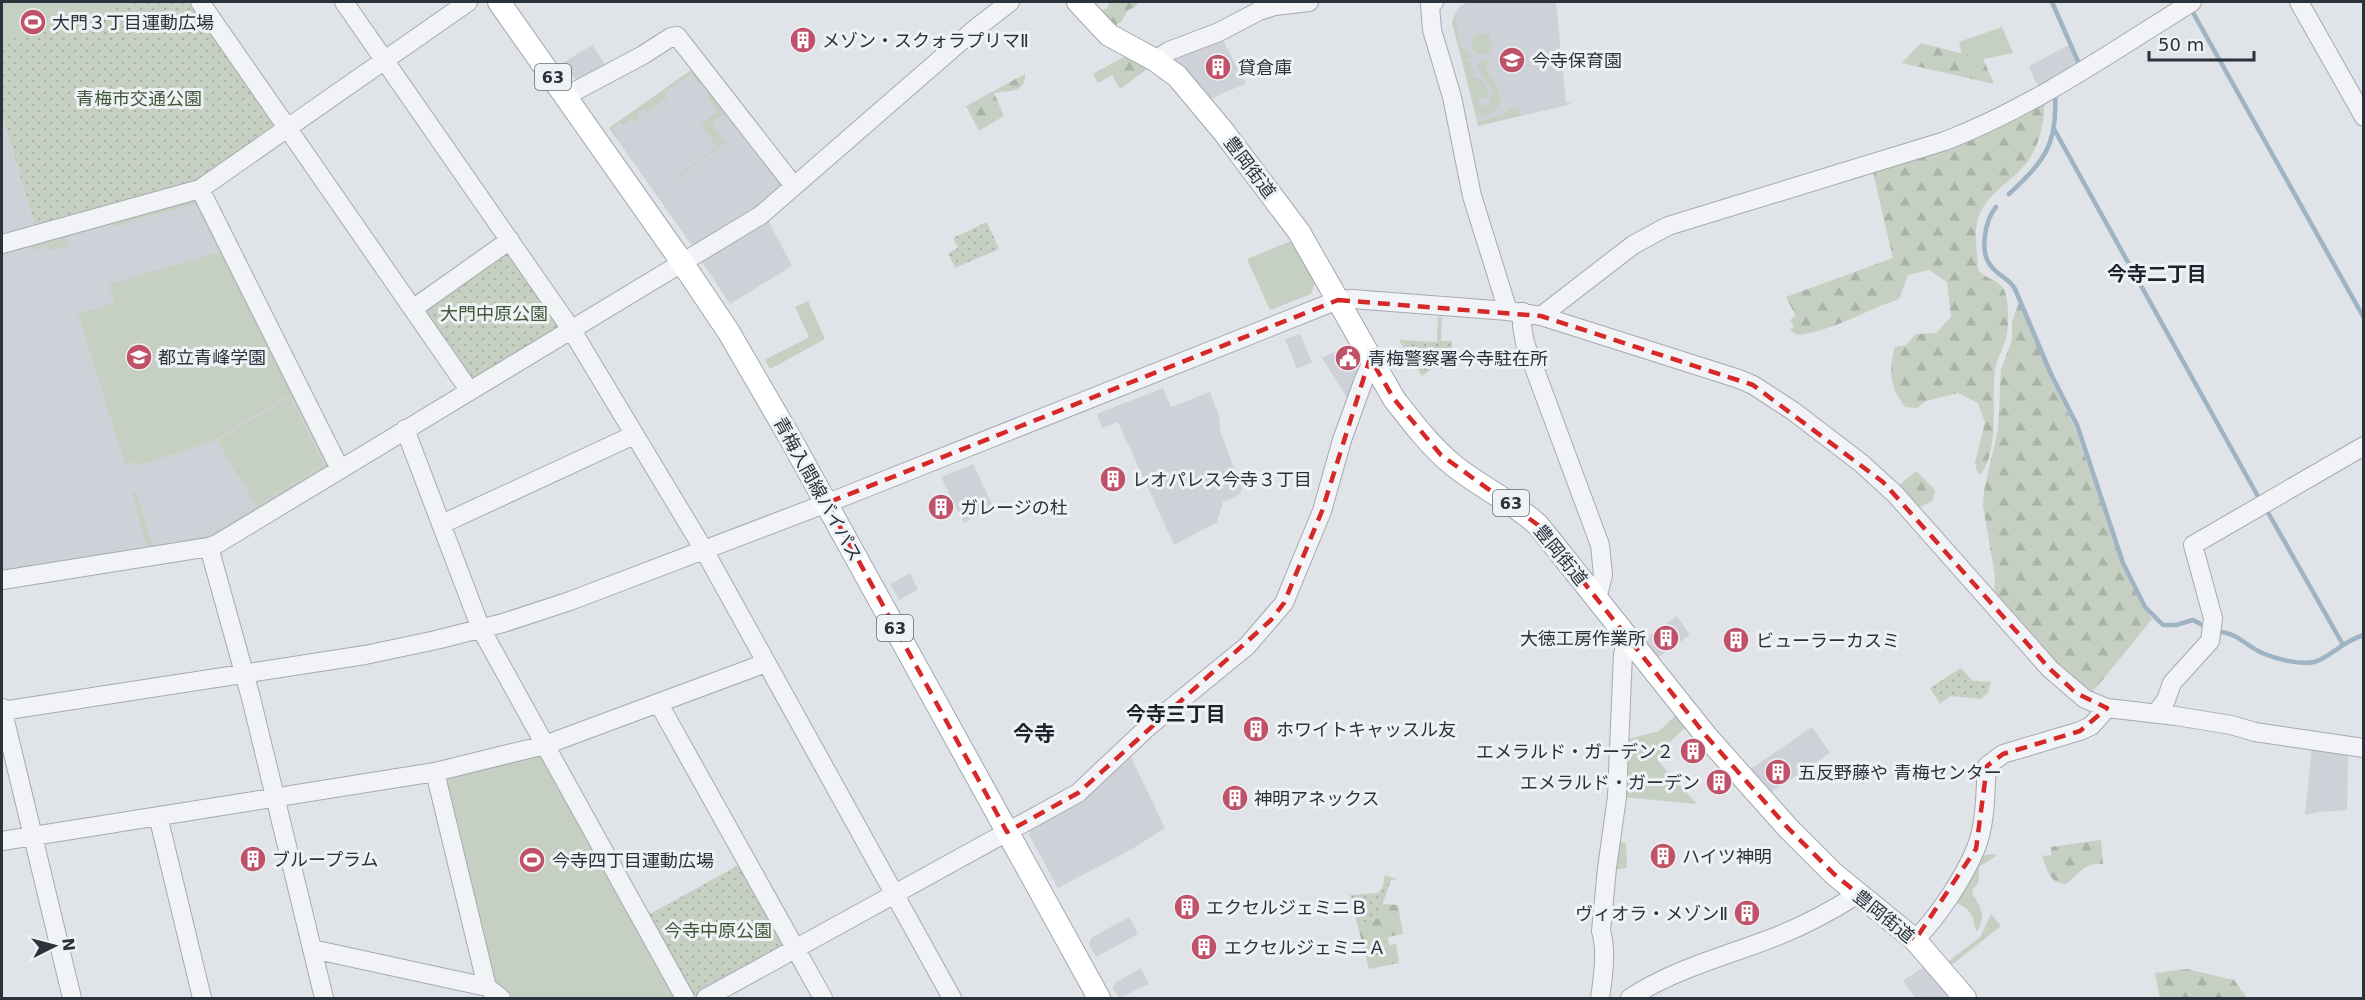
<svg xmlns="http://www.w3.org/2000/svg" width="2365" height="1000" viewBox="0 0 2365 1000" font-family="'DejaVu Sans','Noto Sans JP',sans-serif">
<defs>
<pattern id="forest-firs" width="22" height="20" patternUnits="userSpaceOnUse" patternTransform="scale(1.5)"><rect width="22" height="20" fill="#c6d0c2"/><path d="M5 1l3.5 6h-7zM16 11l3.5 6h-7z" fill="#aab3a8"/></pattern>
<pattern id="park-dots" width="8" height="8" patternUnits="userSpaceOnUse" patternTransform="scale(1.5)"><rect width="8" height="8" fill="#c6d0c2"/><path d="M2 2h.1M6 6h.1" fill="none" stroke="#aab3a8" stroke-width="1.8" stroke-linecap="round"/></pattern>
</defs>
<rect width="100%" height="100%" fill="#e0e3e7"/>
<path fill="#ced2d8" d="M1467 2H1556L1566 102 1572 104 1478 126 1452 22 1457 9Z
M1221 37 1246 84 1225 92 1208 101 1172 61 1174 55Z
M592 45 607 67 580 80 574 78 563 63Z
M2069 45 2079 67 2042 86 2036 83 2029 66Z
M697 66 783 186 759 208 696 245 691 244 609 128Z
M2 116 35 226 2 235Z
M194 200 200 202 329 462 212 539 2 574V253Z
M767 218 792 266 730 304 702 262 703 256Z
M1300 334 1312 362 1297 369 1285 339Z
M1353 342 1365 365 1350 403 1322 358Z
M1163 388 1171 407 1210 392 1219 416 1220 431 1242 489 1240 494 1223 502 1217 522 1174 545 1118 422 1102 428 1097 414Z
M973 464 993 506 964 523 941 477Z
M910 573 918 590 899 600 890 584Z
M1677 616 1690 635 1654 660 1640 642Z
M1812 727 1830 753 1768 794 1752 776V768Z
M2312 748 2348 753 2347 810 2318 812 2305 815Z
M1128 751 1165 828 1132 849 1058 888 1029 835 1030 827Z
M1129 917 1138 934 1096 957 1089 944 1091 938Z
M1926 965 1954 998H1916L1903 981Z
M1141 968 1149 984 1119 998 1113 988 1115 983Z"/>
<path fill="#c6d0c2" d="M2 2H136L2 60Z
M1455 14 1461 47 1471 53V58L1467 60 1468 63 1472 62 1470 69H1474L1475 72 1472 76C1482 79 1491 85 1488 99L1482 97 1479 99V104L1484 106 1489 104C1498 86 1481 81 1477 66L1482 59 1489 60 1490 66 1485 64C1487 79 1512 96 1494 111 1489 116 1482 117 1476 115L1452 22Z
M2002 27 2013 53 1983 59 1962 54 1959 42Z
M1480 33 1489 34 1493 45 1488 47 1491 50 1485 55 1478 54 1472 49 1471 41 1476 40 1473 39V36Z
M697 66 707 80 699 85 691 74 664 93 667 98 646 113 643 109 637 114 639 118 634 122 631 119 623 125 620 122 612 128 618 136 616 137 609 128Z
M717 92 730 110 712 123 725 143 675 179 674 177 717 147 701 124 718 112 708 98Z
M1512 107 1518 108 1522 115 1478 126 1477 122 1502 115Z
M194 200 200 202 329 462 328 468 212 539 151 551 147 546 132 493 136 492 153 546 210 535 326 464 290 394 212 442 135 466 134 462 125 464 78 314 114 303 109 284 220 252 197 206 194 204 112 227 111 223Z
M65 236 68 245 48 251 47 246 29 251 35 244Z
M1291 241 1298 243 1317 277 1311 294 1270 310 1247 259Z
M808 301 825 339 770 369 765 360 809 337 795 307Z
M290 396 324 464 256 506 217 441Z
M1678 713 1688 725 1667 745 1658 761 1697 804 1623 797 1625 740 1659 731Z
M538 753 544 757 677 998H513L494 984 444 780 448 775Z
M1616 841 1626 843 1627 868 1613 870Z
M1995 854 1996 856 1979 867C1978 878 1982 881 1973 889L1972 894C1982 908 1986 916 1977 932 1973 926 1975 922 1972 916 1968 907 1959 904 1950 901L1977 856Z
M1991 914 2001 926 1949 967 1947 964 1949 961 1980 937Z"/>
<path fill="url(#forest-firs)" d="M1110 2H1144L1138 3 1135 7 1128 10 1121 22 1114 26 1101 11 1107 8Z
M1921 43 1983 59 1994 84 1902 63Z
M1129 54 1151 66 1120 89 1112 75 1098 83 1093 74Z
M1025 74C1026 94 1008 90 994 93L1004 116 979 131 966 106Z
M2044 103C2045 124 2038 151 2023 167 2008 184 1985 195 1978 219 1973 234 1978 253 1978 269 1984 280 2001 279 2005 292 2009 302 2009 328 2006 338 2003 349 1997 358 1995 369 1991 398 2000 448 1981 474H1978L1975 463 1985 422 1978 403 1958 393 1926 401 1917 408 1905 407C1890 388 1888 371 1895 347L1906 345 1916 334 1936 333 1951 317 1947 282 1929 270 1908 275 1899 299C1865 310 1834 331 1797 335L1790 330 1794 327 1790 320 1796 316 1786 297 1893 258 1872 168Z
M2019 302 2050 376 2075 427 2122 566 2144 608 2152 619 2091 694 2076 685 1994 596 1995 576 1983 506 1984 491 1998 429 2001 370 2012 340V322Z
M1916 471 1935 490 1932 501 1916 509 1897 487Z
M2101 840 2103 864C2084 862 2079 875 2066 884 2050 884 2047 870 2042 856L2051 855V847Z
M1382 904 1398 905 1403 934 1388 937 1389 945 1396 944 1399 963 1369 969 1357 923 1377 918Z
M2187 969 2234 980 2247 998H2160L2155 973Z"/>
<path fill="url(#park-dots)" d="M129 2H191L275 121 274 126 196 180 35 226 2 115V43Z
M987 222 999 249 955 268 948 253 958 248 953 238Z
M509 251 559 323 558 329 476 379 469 377 422 311Z
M1438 317H1442L1441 341H1452L1451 369 1433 368 1422 376 1399 340 1437 342Z
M1961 668 1973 681 1991 682 1988 693 1981 699 1950 696 1940 704 1930 688Z
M737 866 743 868 784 942 782 947 696 996 690 994 650 922V914Z
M1385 875 1396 879 1391 880 1377 919 1357 923 1350 895 1378 893 1383 886Z"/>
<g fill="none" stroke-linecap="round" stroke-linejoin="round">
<path stroke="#9eb3c3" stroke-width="4.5" d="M2052 2 2080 66
M2191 9 2364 318
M2054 129 2260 500
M2009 194C2043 162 2058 146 2055 95L2058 93
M1996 207C1985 220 1979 252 1991 266 1998 276 2009 278 2015 289L2051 374 2077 425 2123 563 2145 607 2163 625H2176L2193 620 2206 627
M2266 509 2342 643
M2216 631C2240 634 2243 644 2262 653 2276 659 2299 665 2314 662 2330 658 2342 641 2364 635"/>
<defs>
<path id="minor" d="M200 2 469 390
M344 2 571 329 704 550 952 998
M1434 2 1430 5 1432 30 1452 97 1472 196 1508 311
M2299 2 2364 117
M1155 60 1169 51 1219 32 1259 11 1275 6 1309 2
M566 96 643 55 671 37 677 36 794 186
M200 189 340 469
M2 244 200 189 468 2
M414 308 510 240
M1523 312 1522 326 1525 343 1600 545 1603 575 1597 599
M1541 316 1633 245 1668 226 1945 141C2033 107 2112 52 2192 2
M405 429 481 629 685 998
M442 524 634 435
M209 547 251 698 324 998
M2 580 209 547 217 544 761 215 975 29 1010 2
M659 704 823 998
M2 708 72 998
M2 711 365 655 436 640 503 623 570 601 848 495 1338 300 1352 299 1508 311 1541 316 1739 379 1753 385 1793 411 1861 463 1895 494 2050 669 2085 699 2107 708 2176 716 2231 725 2255 732 2364 748
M2156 713 2166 700 2172 683 2210 641 2213 618 2193 545 2364 446
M435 772 487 987
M158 816 202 998
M2 841 435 772 545 745 766 663
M1915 940C1937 918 1964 878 1976 848 1986 823 1985 793 1987 766L2003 754 2080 731 2091 726 2107 708
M312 949 487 987 501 998
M706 998 1078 793 1148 727 1247 646 1284 603 1322 511 1342 440 1363 382 1372 361
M1600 998C1603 978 1607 951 1601 931L1607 868 1617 797 1623 654 1627 639
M1630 998C1675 968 1730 955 1780 935 1807 924 1833 910 1858 894"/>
<path id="major" d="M499 2 675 252 728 331 789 436 1099 998
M1078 2 1109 35 1155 60 1177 76 1223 131 1299 232 1394 399C1412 422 1430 446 1453 465 1480 487 1512 501 1538 525L1707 737 1788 828 1834 874 1915 940 1965 998"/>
</defs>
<use href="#minor" stroke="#a6aab0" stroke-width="20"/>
<use href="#major" stroke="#a0a8b1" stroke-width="24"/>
<use href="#minor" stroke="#f2f3f6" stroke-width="18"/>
<use href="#major" stroke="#fff" stroke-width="22"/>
</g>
<path fill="none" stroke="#d62828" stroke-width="4.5" stroke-dasharray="12 8" stroke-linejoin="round" d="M1338 300 1541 316 1753 385 1883 482 2050 669 2076 693 2107 708 2080 731 2003 754 1987 766 1976 849 1915 940 1834 874 1788 828 1707 737 1538 525 1441 455 1394 399 1370 358 1322 511 1284 603 1271 620 1078 793 1007 832 827 503Z"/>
<defs>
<symbol id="stadium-disc" viewBox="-11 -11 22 22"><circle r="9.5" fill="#bf5269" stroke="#eff2f5"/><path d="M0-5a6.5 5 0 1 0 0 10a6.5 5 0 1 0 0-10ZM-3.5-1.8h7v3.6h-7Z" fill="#fff"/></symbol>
<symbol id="building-disc" viewBox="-11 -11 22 22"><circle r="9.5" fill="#bf5269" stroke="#eff2f5"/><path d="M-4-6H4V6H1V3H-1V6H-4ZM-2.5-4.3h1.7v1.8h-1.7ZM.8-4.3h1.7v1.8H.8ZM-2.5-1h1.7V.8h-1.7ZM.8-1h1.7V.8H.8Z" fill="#fff"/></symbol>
<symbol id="school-disc" viewBox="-11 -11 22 22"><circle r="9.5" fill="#bf5269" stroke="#eff2f5"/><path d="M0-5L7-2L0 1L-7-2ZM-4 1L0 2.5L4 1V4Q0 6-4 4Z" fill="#fff"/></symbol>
<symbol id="civic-disc" viewBox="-11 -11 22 22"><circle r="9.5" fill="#bf5269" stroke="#eff2f5"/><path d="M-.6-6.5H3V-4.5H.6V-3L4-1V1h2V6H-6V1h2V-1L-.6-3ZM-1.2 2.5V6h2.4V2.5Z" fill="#fff"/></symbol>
</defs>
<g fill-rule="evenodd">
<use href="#stadium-disc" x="18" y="7" width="30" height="30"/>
<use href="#building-disc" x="788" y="25" width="30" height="30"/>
<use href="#school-disc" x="1497" y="45" width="30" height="30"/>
<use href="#building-disc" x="1203" y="52" width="30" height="30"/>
<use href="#school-disc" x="124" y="342" width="30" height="30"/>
<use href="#civic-disc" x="1333" y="343" width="30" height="30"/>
<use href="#building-disc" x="1098" y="464" width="30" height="30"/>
<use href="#building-disc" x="926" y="492" width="30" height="30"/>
<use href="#building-disc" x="1651" y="623" width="30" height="30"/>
<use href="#building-disc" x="1721" y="625" width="30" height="30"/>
<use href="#building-disc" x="1241" y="714" width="30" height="30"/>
<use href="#building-disc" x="1678" y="736" width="30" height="30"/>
<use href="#building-disc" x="1763" y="757" width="30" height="30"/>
<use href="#building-disc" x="1704" y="767" width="30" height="30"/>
<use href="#building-disc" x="1220" y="783" width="30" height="30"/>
<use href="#building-disc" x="1648" y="841" width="30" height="30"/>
<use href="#building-disc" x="238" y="844" width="30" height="30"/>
<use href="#stadium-disc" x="517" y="845" width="30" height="30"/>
<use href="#building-disc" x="1172" y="892" width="30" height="30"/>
<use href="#building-disc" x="1732" y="898" width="30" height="30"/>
<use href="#building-disc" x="1189" y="932" width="30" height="30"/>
</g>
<g text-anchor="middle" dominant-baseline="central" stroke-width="6" stroke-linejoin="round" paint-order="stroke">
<g fill="#eff2f5" stroke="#656c74" stroke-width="1.5">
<rect x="535" y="64" width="36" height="26" rx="4.5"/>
<rect x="1493" y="490" width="36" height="26" rx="4.5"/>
<rect x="877" y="615" width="36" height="26" rx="4.5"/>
</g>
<g font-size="16" font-weight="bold" fill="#2a323c">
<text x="553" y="77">63</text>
<text x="1511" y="503">63</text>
<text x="895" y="628">63</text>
</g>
<g font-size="18" fill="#2a323c" stroke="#eff2f5" text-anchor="start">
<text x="52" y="22">大門３丁目運動広場</text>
<text x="822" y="40">メゾン・スクォラプリマⅡ</text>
<text x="1532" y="60">今寺保育園</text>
<text x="1238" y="67">貸倉庫</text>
<text x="158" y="357">都立青峰学園</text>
<text x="1368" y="358">青梅警察署今寺駐在所</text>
<text x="1132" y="479">レオパレス今寺３丁目</text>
<text x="960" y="507">ガレージの杜</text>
<text x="1646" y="638" text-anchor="end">大徳工房作業所</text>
<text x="1756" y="640">ビューラーカスミ</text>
<text x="1276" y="729">ホワイトキャッスル友</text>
<text x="1674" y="751" text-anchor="end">エメラルド・ガーデン２</text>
<text x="1798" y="772">五反野藤や 青梅センター</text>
<text x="1700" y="782" text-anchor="end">エメラルド・ガーデン</text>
<text x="1254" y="798">神明アネックス</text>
<text x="1682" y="856">ハイツ神明</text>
<text x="272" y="859">ブループラム</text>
<text x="552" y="860">今寺四丁目運動広場</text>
<text x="1206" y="907">エクセルジェミニＢ</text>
<text x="1728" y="913" text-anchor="end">ヴィオラ・メゾンⅡ</text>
<text x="1224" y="947">エクセルジェミニＡ</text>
</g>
<g font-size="18" fill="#415739" stroke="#eff2f5">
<text x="139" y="98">青梅市交通公園</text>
<text x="494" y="313">大門中原公園</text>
<text x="718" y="930">今寺中原公園</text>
</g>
<g font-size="18" fill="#2a323c" stroke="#eff2f5">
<text transform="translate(1250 167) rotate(53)">豊岡街道</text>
<text transform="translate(818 489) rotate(61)">青梅入間線バイパス</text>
<text transform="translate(1561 555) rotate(51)">豊岡街道</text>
<text transform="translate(1884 916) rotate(39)">豊岡街道</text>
</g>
<g font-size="20" font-weight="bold" fill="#1c232d" stroke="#eff2f5">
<text x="2157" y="274">今寺二丁目</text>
<text x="1176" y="714">今寺三丁目</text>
</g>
<g font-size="21" font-weight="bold" fill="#1c232d" stroke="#eff2f5">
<text x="1034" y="734">今寺</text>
</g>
</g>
<rect width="2365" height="1000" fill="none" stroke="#2a323c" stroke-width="6"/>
<g transform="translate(54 946) rotate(84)" stroke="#eff2f5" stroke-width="4.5" paint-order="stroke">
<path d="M0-4.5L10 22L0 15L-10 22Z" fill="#2a323c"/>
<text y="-9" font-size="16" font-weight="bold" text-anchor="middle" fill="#2a323c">N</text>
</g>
<path d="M2149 51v9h105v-9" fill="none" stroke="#2a323c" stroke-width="3"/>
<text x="2158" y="51" font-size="18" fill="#2a323c" stroke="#eff2f5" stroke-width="4.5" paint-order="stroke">50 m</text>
</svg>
